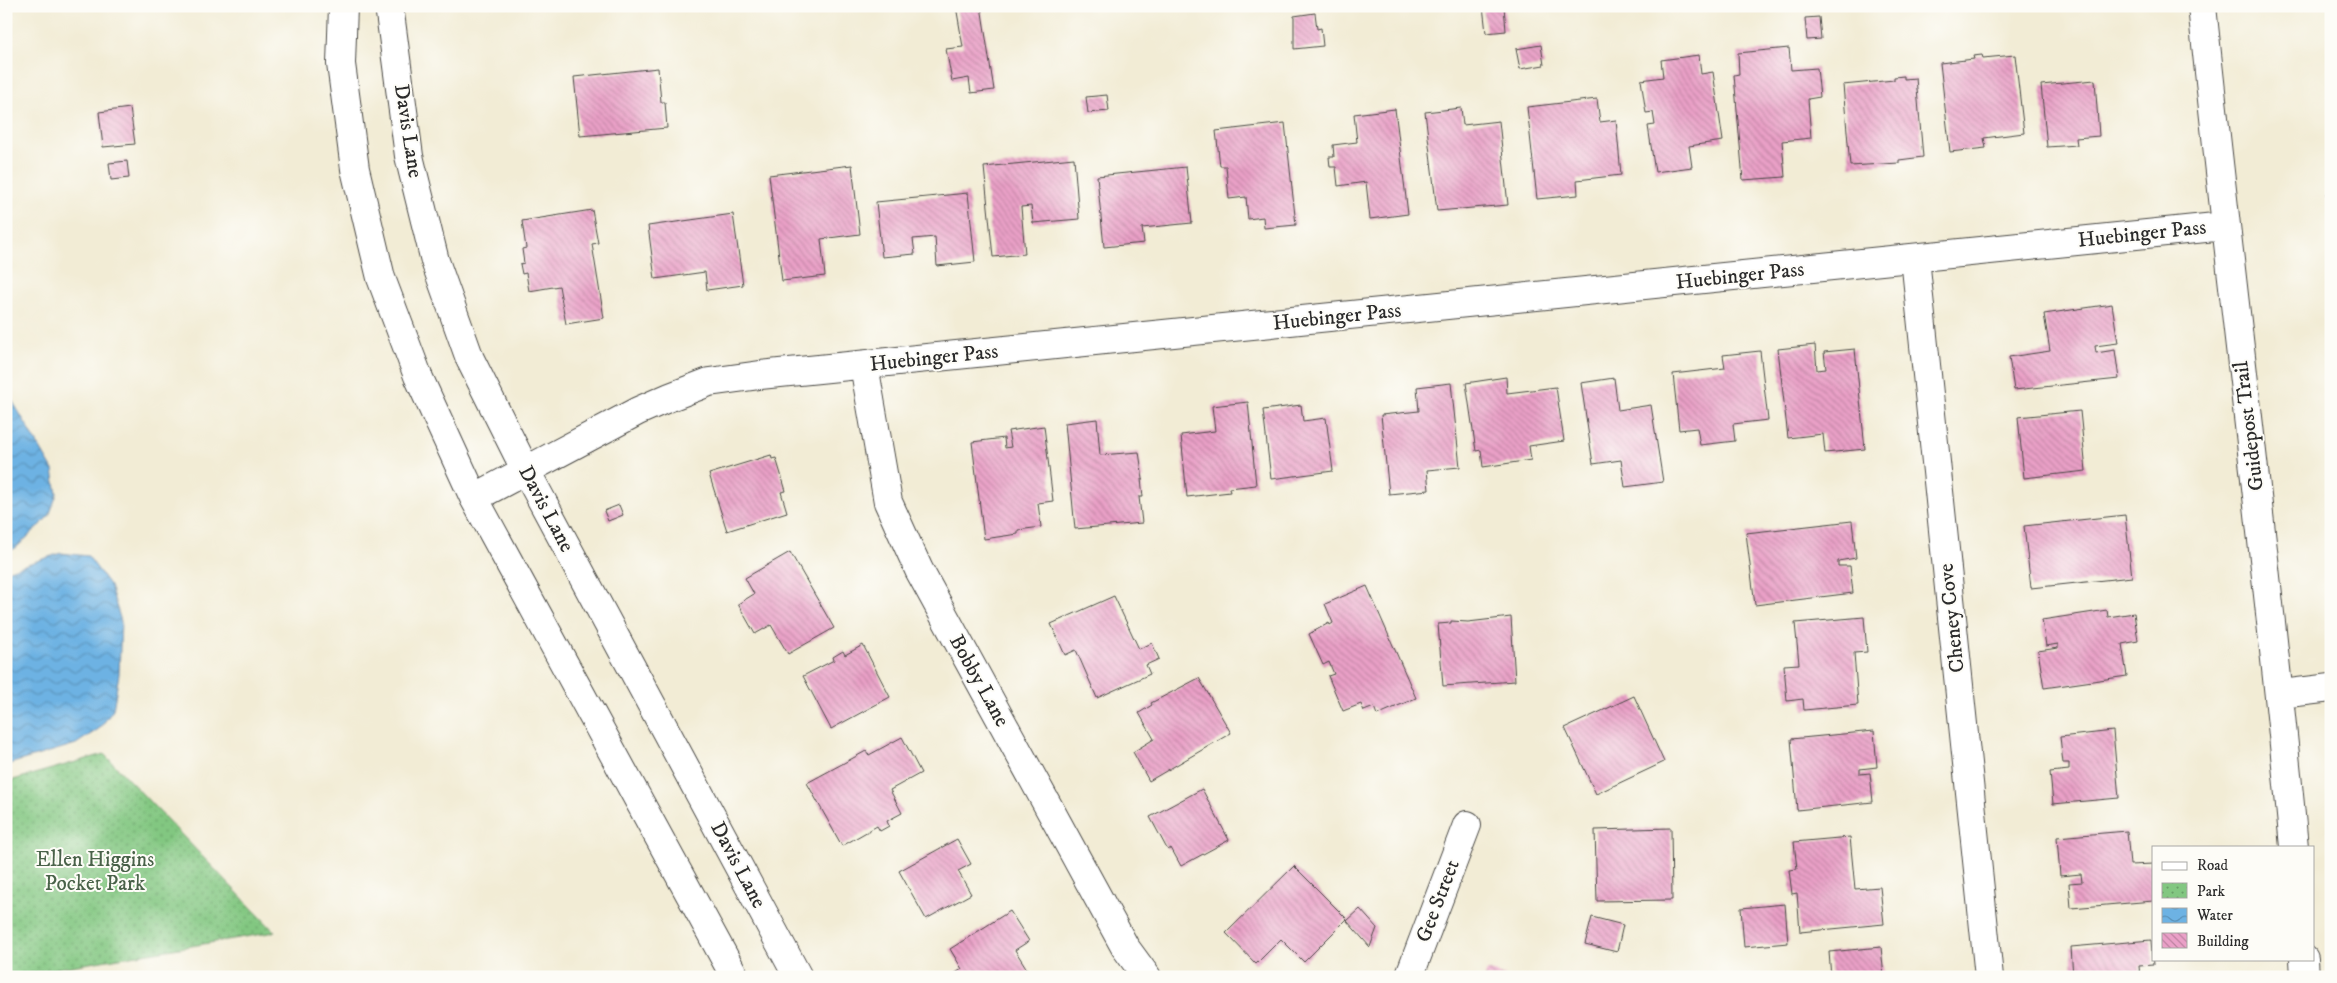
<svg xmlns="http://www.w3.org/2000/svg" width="2337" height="983" viewBox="0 0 2337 983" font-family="'IM FELL DW Pica',serif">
<defs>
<pattern id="park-dots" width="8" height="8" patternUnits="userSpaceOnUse" patternTransform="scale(1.25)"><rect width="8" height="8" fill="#82c781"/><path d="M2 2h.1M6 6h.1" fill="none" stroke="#6ba26a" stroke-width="1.8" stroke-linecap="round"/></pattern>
<pattern id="water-waves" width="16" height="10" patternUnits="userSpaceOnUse" patternTransform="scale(1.25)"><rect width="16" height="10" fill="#6db2e3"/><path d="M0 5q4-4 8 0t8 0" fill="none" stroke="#5a91b8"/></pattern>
<pattern id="building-back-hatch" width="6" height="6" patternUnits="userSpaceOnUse" patternTransform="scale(1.25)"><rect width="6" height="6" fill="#eaa0c7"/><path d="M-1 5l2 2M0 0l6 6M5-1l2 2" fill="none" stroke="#be83a2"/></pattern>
</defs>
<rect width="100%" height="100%" fill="#fdfcf7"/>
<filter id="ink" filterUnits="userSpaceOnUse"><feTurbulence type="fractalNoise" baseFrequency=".02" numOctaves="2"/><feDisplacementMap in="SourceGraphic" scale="10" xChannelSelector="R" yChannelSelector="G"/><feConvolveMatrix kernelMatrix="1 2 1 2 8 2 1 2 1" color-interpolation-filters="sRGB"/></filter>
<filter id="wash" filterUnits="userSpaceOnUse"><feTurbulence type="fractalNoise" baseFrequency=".0096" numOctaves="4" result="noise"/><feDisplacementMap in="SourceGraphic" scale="20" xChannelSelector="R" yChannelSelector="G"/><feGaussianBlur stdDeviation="1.12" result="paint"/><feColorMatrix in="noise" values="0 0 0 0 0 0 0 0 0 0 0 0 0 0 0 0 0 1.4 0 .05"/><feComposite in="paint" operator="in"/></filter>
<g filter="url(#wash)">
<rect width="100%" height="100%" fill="#f2ecd5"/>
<path fill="url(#park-dots)" stroke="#567956" d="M104 754 275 932 6 977V782Z"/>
<path fill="url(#water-waves)" stroke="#4c6e87" d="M6 390 53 470 57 494 49 516 16 548 6 552Z
M61 553 88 556 110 586 121 621 119 674 113 710 100 728 76 744 6 765V571Z"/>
<g id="blocks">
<path fill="url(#building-back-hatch)" d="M956 6H981L994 90 971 93 969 78 952 81 946 49 963 47Z
M1483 6H1504L1506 31 1486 33Z
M1315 13 1317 29 1321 28 1323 46 1294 49V16Z
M1819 17 1821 39 1807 40 1805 18Z
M1541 45 1544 65 1520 69 1516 49Z
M1789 48 1791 70 1817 68 1820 97 1808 99 1811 138 1782 141 1785 177 1743 180 1734 75 1739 74 1738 53Z
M1699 55 1701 74 1713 72 1723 141 1689 146 1692 167 1655 172 1648 126 1655 125 1653 112 1646 113 1641 80 1663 77 1661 60Z
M1982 55 1983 58 2015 55 2024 133 1984 138 1986 148 1950 152 1940 63 1974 59 1973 56Z
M658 68 661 102H665L667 128 580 136 574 77Z
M1904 76V79L1916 78 1923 157 1899 160V163L1850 166 1843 85 1894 80V77Z
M2095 80 2099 136 2076 138 2077 145 2047 147 2041 85Z
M1107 95 1109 111 1088 113 1086 97Z
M6 97H10L12 113 6 114Z
M1597 99 1600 122 1616 120 1621 175 1577 180 1578 195 1537 199 1527 107Z
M130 108 135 144 103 147 99 112Z
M1461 108 1463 125 1499 121 1508 205 1437 211 1425 112Z
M1395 109 1408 214 1370 219 1366 182 1338 186 1336 167H1330L1329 157H1334L1333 145 1357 142 1354 114Z
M1285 123 1296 225 1264 228 1263 217 1248 219 1246 197 1229 199 1226 166H1220L1216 131Z
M1074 158 1079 219 1033 223 1031 206 1021 207 1025 254 993 257 984 167Z
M127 161 129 178 111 180 109 163Z
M852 165 860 234 821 239 825 276 782 281 769 175Z
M1186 167 1192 223 1142 228 1144 243 1104 247 1097 176Z
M2331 192V211H2330L2327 193Z
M968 193 975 262 937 266 935 237 913 239 915 254 882 257 876 202Z
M592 210 598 243 592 244 604 318 566 324 559 286 529 291 526 273 522 274 520 264 524 263 522 249 526 248 522 221Z
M733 214 743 285 707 290 705 272 655 279 648 226Z
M2112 304 2118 343 2095 346 2096 353 2115 350 2119 379 2014 390 2009 357 2050 351 2044 314Z
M1815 345 1817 370 1826 369 1824 352 1855 349 1865 449 1825 453 1823 434 1788 438 1778 349Z
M1760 351 1768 420 1733 424 1735 441 1700 445 1697 428 1679 430 1673 374 1725 368 1723 355Z
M1506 377 1507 393 1556 387 1564 441 1529 446 1531 460 1483 467 1481 450 1476 451 1466 383Z
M1614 378 1618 410 1651 405 1663 482 1625 487 1621 460 1593 464 1581 383Z
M1451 383 1460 467 1427 470 1429 490 1389 494 1381 415 1419 411 1417 387Z
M1248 402 1256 485 1229 488 1230 492 1187 497 1181 435 1215 431 1212 406Z
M1301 405 1303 421 1326 418 1333 471 1271 479 1263 410Z
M2080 411 2086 471 2024 478 2018 417Z
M1097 419 1100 455 1139 452 1143 479H1141L1143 497H1139L1142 523 1075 529 1065 423Z
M1044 426 1053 501 1038 503 1041 527 1018 530V534L984 539 972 442 1004 438 1005 448 1011 447 1008 431Z
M771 455 772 459 776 458 786 491 781 492 787 512 727 531 709 474Z
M619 505 623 515 608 521 604 511Z
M2125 515 2132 577 2031 588 2024 526Z
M1852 521 1856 558 1838 561V566H1850L1853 593 1755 605 1746 533Z
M790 552 834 628 788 654 771 625 755 634 738 604 754 594 745 578Z
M1367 586 1416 698 1377 715 1374 707 1364 711 1361 704 1343 711 1328 676 1334 674 1329 662 1323 665 1309 634 1329 623 1330 625 1333 623 1325 604Z
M1114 596 1139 649 1152 643 1159 659 1146 665 1150 674 1097 698 1076 650 1065 655 1051 624Z
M2107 610 2108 617 2134 613 2138 641 2122 644 2127 676 2044 688 2038 651 2058 648V644L2046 646 2042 620Z
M1511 617 1515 681 1443 686 1438 624 1451 623V621L1468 622Z
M1864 617 1867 652 1854 653 1858 705 1804 710 1803 699 1787 701 1784 665 1799 664 1795 623Z
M863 645 890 697 831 729 803 676 834 660 833 657 843 651 845 655Z
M1199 678 1231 733 1149 781 1133 752 1154 739 1139 713 1152 705 1151 703Z
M1634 696 1664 762 1596 794 1565 728Z
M1874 731 1877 767 1860 769V774L1870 773 1873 802 1797 810 1791 739Z
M2113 731 2119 798 2053 804 2050 772 2069 770V763H2063L2060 737Z
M902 737 921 773 890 790 902 813 887 821 889 826 880 831 877 826 842 846 807 783 866 751 869 755Z
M1202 789 1229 840 1181 866 1171 848 1168 850 1166 847 1150 817Z
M1671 828 1672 900 1597 901 1595 830Z
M2127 831 2130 865 2153 864V901L2071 908 2069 883 2082 882 2081 874 2060 876 2057 837Z
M1850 837 1855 889 1880 887 1884 924 1800 932 1797 893 1792 894 1789 870 1797 869 1794 842Z
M957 839 971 864 958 871 971 894 926 919 899 871Z
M1294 866 1347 919 1304 962 1281 939 1256 964 1226 933Z
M1785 904 1788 943 1744 947 1741 908Z
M1360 909 1377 928 1370 947 1347 921Z
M1010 911 1029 941 1015 950 1032 977H949L962 969 950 949Z
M1592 917 1623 925 1617 952 1585 944Z
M2151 940 2153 965 2139 966 2140 977H2073L2071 947Z
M1881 947 1884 977H1831L1829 952Z
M1487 970 1505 976V977H1485Z"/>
</g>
</g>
<g filter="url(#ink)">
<use href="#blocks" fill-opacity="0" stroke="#494844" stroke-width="1"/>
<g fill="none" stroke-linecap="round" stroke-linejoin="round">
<defs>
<path id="minor" d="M343 6 341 64 355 169 381 278 418 376 474 498 735 977
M389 6 409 156 435 261 470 359 526 471 798 977
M2202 6C2231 287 2268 566 2294 847
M1915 258 1989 977
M864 365 888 502 919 570 1125 947 1147 977
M474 498 638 411 670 397 709 382 760 375 2225 226
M2280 694 2331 688
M2304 959 2305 977
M1409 977 1467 825"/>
</defs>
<use href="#minor" stroke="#494844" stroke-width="30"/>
<use href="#minor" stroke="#fff" stroke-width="28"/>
</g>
</g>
<g text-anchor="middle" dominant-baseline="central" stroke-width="4" stroke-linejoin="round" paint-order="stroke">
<g font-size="21" fill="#2b2b2b" stroke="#fdfcf7">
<text transform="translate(408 131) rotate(81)">Davis Lane</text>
<text transform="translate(2142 234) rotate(-6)">Huebinger Pass</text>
<text transform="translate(1740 276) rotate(-6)">Huebinger Pass</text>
<text transform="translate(1337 317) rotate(-6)">Huebinger Pass</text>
<text transform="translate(934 358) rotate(-6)">Huebinger Pass</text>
<text transform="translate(2249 426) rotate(-97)">Guidepost Trail</text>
<text transform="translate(546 509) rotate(62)">Davis Lane</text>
<text transform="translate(1952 618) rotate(-96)">Cheney Cove</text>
<text transform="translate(979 681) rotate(61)">Bobby Lane</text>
<text transform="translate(738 865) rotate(62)">Davis Lane</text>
<text transform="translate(1438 901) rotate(-69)">Gee Street</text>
</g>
<g font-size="21" fill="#496249" stroke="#fdfcf7">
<text x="95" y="860">Ellen Higgins<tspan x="95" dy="24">Pocket Park</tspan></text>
</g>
</g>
<rect width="2337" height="983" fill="none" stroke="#fdfcf7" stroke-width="25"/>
<rect x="2152" y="846" width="162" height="115" fill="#fdfcf7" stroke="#a9a8a5"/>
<rect x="2162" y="862" width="25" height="8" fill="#ffffff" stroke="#a9a8a5"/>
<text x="2197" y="870" font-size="15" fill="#2b2b2b">Road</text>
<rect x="2162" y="883" width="25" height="15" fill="url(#park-dots)" stroke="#a9a8a5"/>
<text x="2197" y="896" font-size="15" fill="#2b2b2b">Park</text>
<rect x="2162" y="908" width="25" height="15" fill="url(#water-waves)" stroke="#a9a8a5"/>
<text x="2197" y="920" font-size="15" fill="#2b2b2b">Water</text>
<rect x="2162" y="933" width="25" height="15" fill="url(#building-back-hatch)" stroke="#a9a8a5"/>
<text x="2197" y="946" font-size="15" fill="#2b2b2b">Building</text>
</svg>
